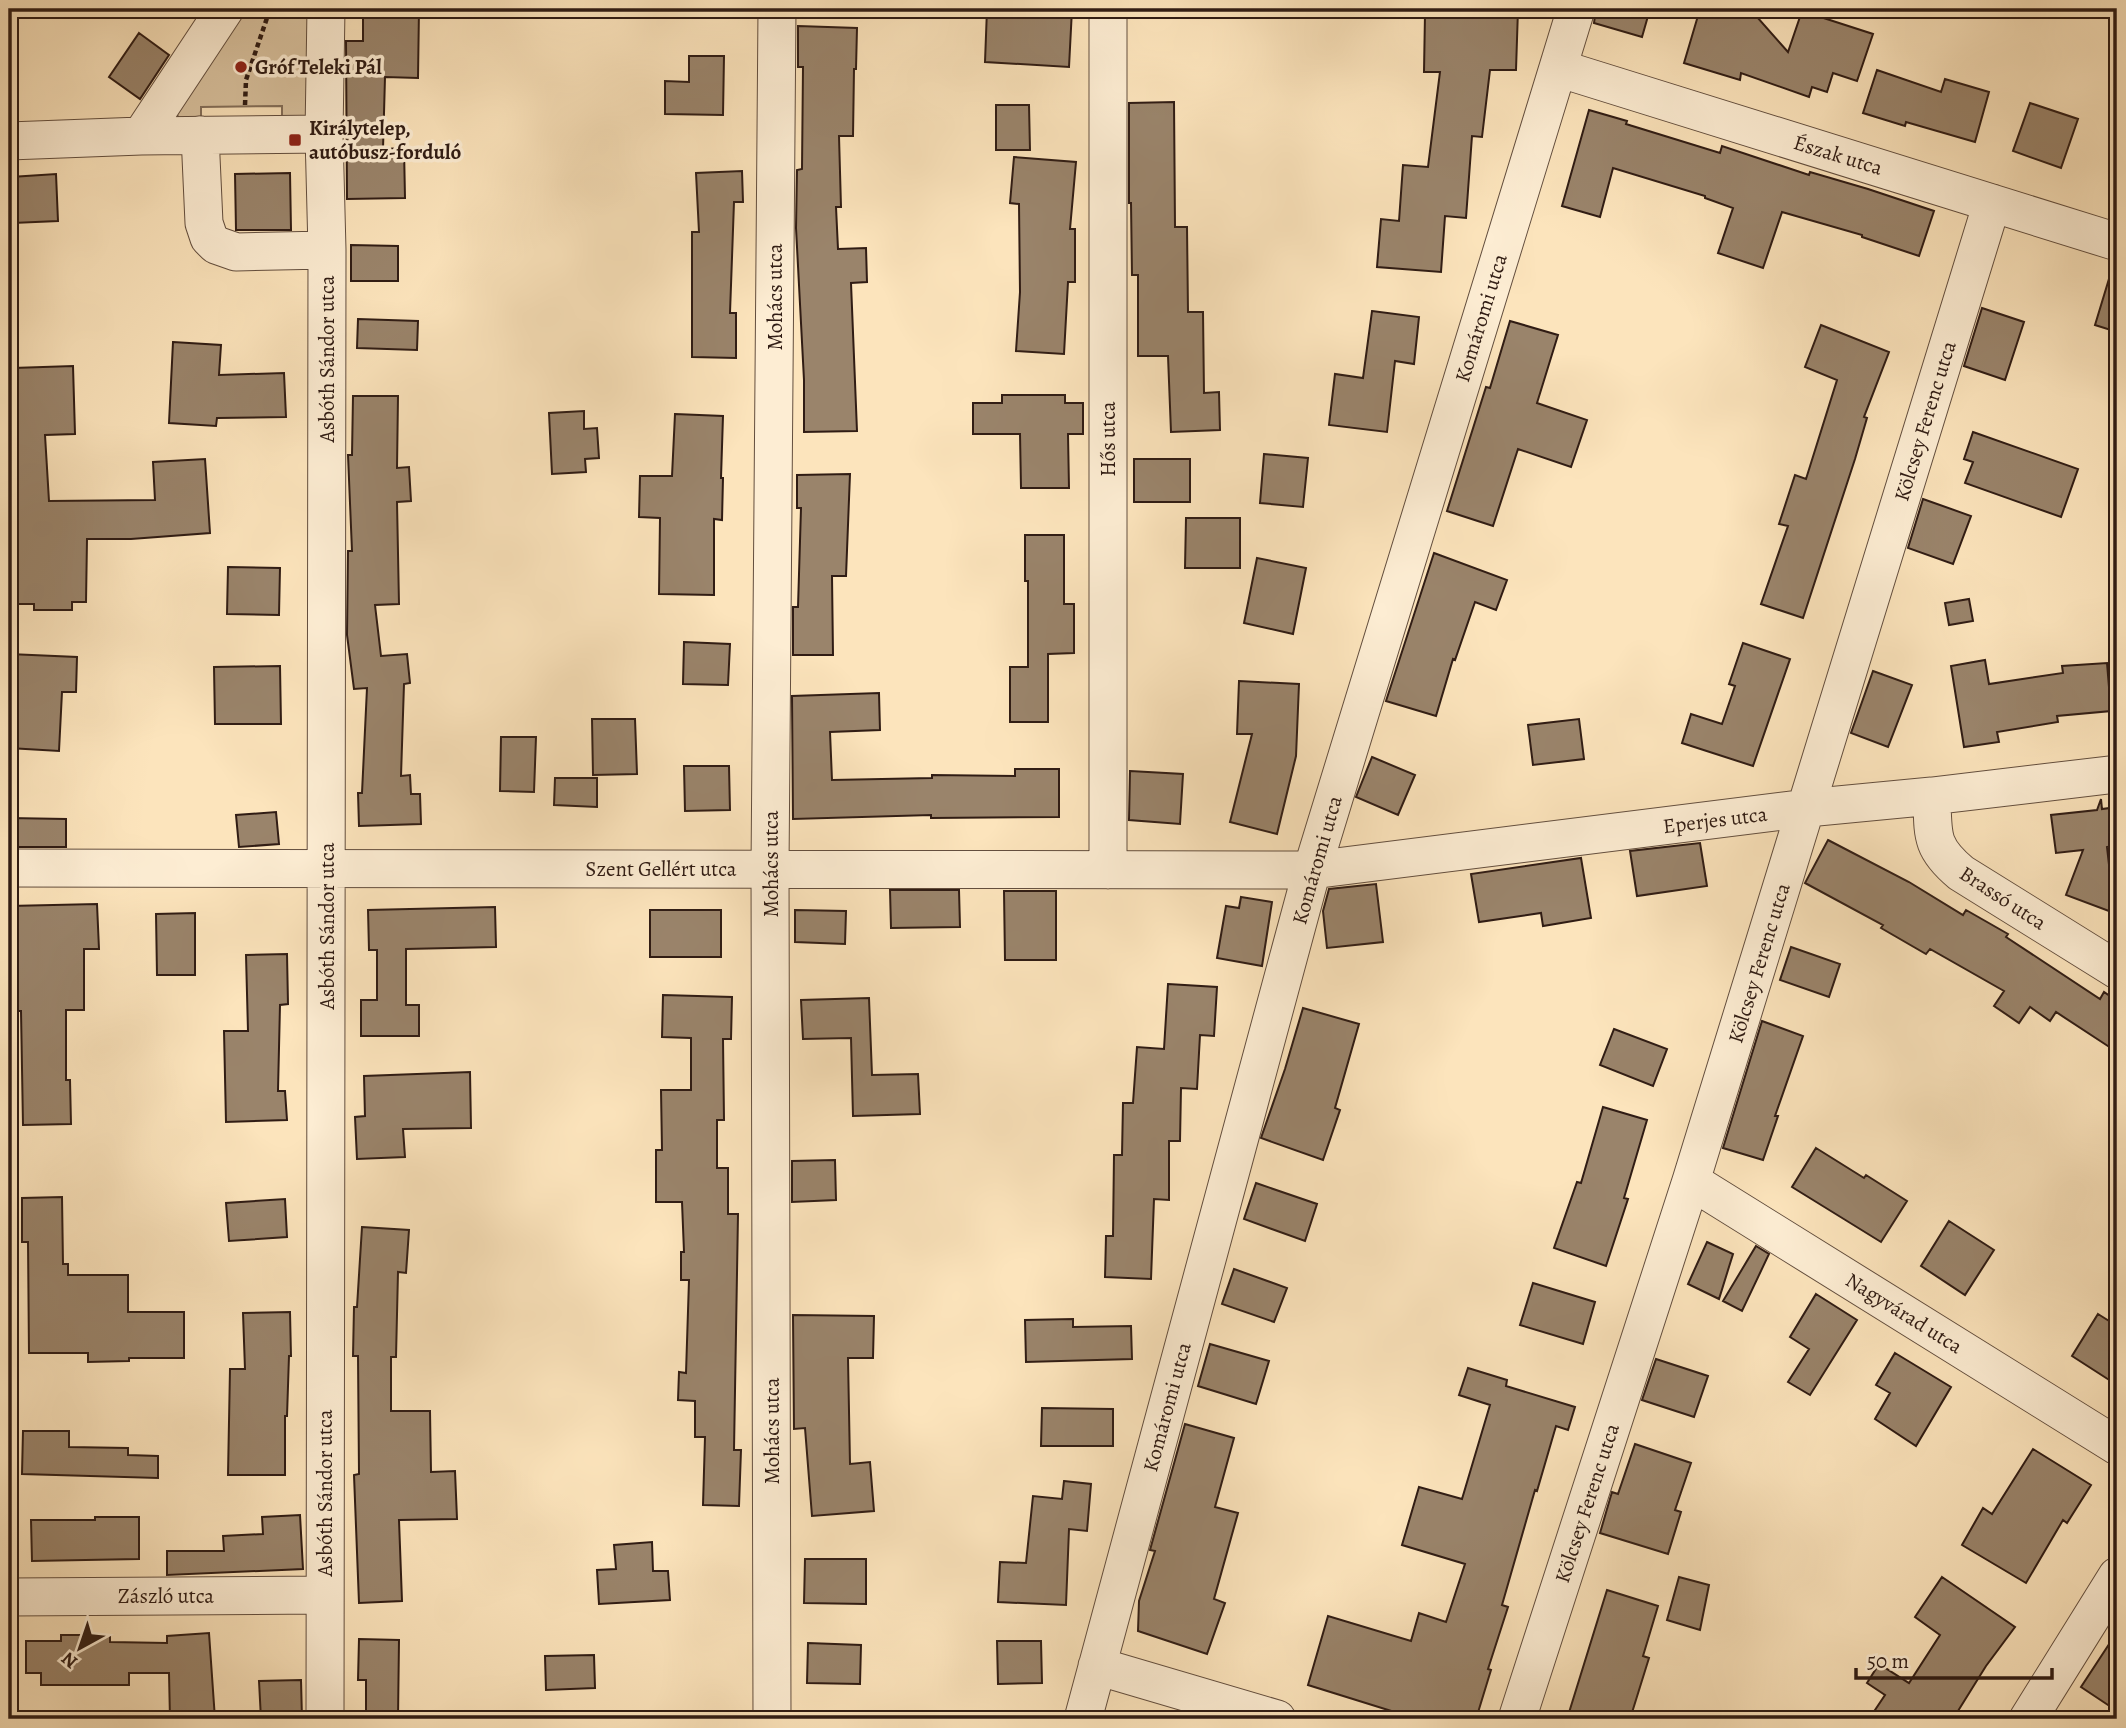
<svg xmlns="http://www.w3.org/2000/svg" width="2126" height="1728" viewBox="0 0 2126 1728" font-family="Alegreya,serif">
<rect width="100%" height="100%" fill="#fce4bc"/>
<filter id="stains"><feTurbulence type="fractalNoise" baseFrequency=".00286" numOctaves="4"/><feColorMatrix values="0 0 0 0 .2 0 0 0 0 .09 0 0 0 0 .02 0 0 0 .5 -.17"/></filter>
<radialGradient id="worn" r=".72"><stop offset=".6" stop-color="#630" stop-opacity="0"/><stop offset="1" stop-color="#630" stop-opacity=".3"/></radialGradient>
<path fill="#d9c29f" stroke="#846f5a" stroke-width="2" d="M241 9H309L314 96 306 116 282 125V106L201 107V125L180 120 176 113Z"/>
<path fill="#9a846b" stroke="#301c14" stroke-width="2" d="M363 9H419L418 78 385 77 383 149 404 148 405 198 347 199 346 41H363Z
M987 9H1072L1069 67 985 62Z
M1491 9H1518L1516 70H1490L1482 137 1472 136 1466 218 1445 216 1441 272 1377 267 1381 219 1399 221 1403 165 1428 167 1440 72H1424L1425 14 1491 15Z
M1596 9H1650L1642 37 1594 23Z
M1700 9H1750L1788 52 1802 11 1873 34 1857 81 1833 73 1827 92 1812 87 1809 97 1741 73 1740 80 1684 63Z
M798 26 857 28 856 69H854L853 136H839L841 207H836L838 249 866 248 867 282 851 283 857 431 804 432V380L796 228 797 170 802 169 803 67H798Z
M139 33 169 55 140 99 109 77Z
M689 56H724L723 115 665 114V81L689 82Z
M1877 70 1941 92 1945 79 1989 92 1975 142 1906 122 1905 126 1863 113Z
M1174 102 1175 227H1187L1188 312H1203L1204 393 1219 392 1220 430 1171 432 1168 356H1138V275H1132L1131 203H1129V103Z
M2030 103 2078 119 2061 168 2013 151Z
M996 105H1029L1030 150H996Z
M1589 110 1627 121 1626 124 1720 153 1722 146 1809 175 1810 172 1868 189 1934 211 1919 256 1862 237V235L1782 212 1763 268 1718 253 1733 208 1705 198V196L1613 168 1600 217 1562 206Z
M1014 157 1076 162 1070 229H1075V282H1068L1064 354 1016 351 1020 292 1019 204 1010 203Z
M742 171 743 202H734L730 313H736V358L692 357V232H699L696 173Z
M290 173 291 230H236L235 174Z
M56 174 58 221 13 223 11 177Z
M351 245 398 246V281H351Z
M2112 269 2117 270V332L2095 325Z
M1982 308 2024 322 2005 380 1964 366Z
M1372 311 1419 317 1414 364 1395 361 1387 432 1329 425 1335 374 1363 378Z
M358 319 418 321 417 350 357 348Z
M1510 321 1558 335 1537 403 1587 420 1571 467 1518 449 1493 526 1447 511 1486 387 1490 388Z
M1821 325 1889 352 1864 417 1867 418 1855 459 1803 618 1761 604 1788 526 1779 524 1795 475 1806 479 1837 380 1805 367Z
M173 342 221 345 219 375 284 373 286 417 217 418 216 426 169 423Z
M73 366 75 434 45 435 49 501 155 500 153 462 205 459 210 533 131 539H87L86 602H72V610H34V604H12L13 533H9V473H17L13 368Z
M1002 395H1065V403H1083V434H1068L1069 488H1021L1020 434H973V403H1002Z
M353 396H398L397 468 409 467 411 501 397 502 399 604 375 605 381 656 407 654 410 683 404 684 401 776 410 775 411 794H420L421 824 359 826 358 793H362L367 688 354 689 347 635 348 551H352L348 455H352Z
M584 411V429L597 428 599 458 585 459 586 472 552 474 549 413Z
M675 414 723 416 721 478H723L722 520 714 519V595L659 594 660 518 639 517 640 476H672Z
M1973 432 2078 469 2061 517 1965 483 1973 462 1964 459Z
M1264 454 1308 458 1303 507 1260 503Z
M1134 459H1190V502H1134Z
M850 474 846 576H832L833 655H793V607H798L801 508H797V475Z
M1923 499 1971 516 1953 564 1908 548Z
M1186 518H1240V568H1185Z
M1025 535H1064V604H1074V653L1048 654V722H1010V667H1028V581H1025Z
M1434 553 1507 580 1496 610 1475 602 1455 660 1453 659 1436 716 1386 701Z
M1257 558 1306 568 1293 634 1244 623Z
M228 567 280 568 279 615 227 614Z
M1969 599 1973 621 1949 625 1945 603Z
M684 642 730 644 728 685 683 684Z
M1743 643 1790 659 1753 766 1682 743 1691 714 1722 724 1735 686 1729 684Z
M9 654 77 657 76 692H62L59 751 9 748Z
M1985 660 1989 684 2063 673 2062 666 2107 663 2111 711 2057 716 2058 722 1997 732 1999 742 1964 747 1951 666Z
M280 666 281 724H215L214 667Z
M1873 671 1912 685 1888 747 1851 733Z
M1239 681 1299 684 1296 756 1277 834 1230 822 1252 734H1237Z
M879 693 880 730 830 732 832 780 932 778V775L1015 776V769H1059V817L931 818V815L793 819 792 696Z
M592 719H635L637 774 593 775Z
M1579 719 1584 759 1533 765 1528 725Z
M501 737H536L534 792 500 791Z
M1372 757 1415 775 1398 815 1356 797Z
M684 766H729L730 810 685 811Z
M1130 771 1183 774 1180 824 1129 820Z
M555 778H597V807L554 805Z
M2101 799 2102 809 2117 807V845L2107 847 2112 891 2117 893V914L2066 895 2083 850 2056 853 2051 815 2097 810Z
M276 812 279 844 239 847 236 815Z
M9 818 66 819V847H9Z
M1828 840 1909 882 1963 915 1966 910 2008 934 2006 937 2100 999 2104 992 2117 1001V1052L2056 1012 2050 1021 2030 1007 2019 1023 1994 1006 2004 991 1930 949 1926 954 1881 928 1883 925 1805 883Z
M1700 843 1707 886 1637 896 1630 851Z
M1581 858 1591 918 1543 926 1541 913 1479 922 1471 874Z
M1376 884 1383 942 1327 948 1323 911 1329 889Z
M890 890H959L960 927 891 928Z
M1004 891H1056V960H1005Z
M1241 897 1272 902 1262 966 1217 958 1226 906 1239 908Z
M97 904 99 949H84V1010H66V1080H70L71 1124 23 1125 21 1011H12L9 906Z
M495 907 496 947 406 949V1005H419V1036H361V1000H377V950H369L368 910Z
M650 910H721V957H650Z
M795 910 846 911 845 944 795 942Z
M195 913V975H157L156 914Z
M1791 947 1840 964 1829 997 1780 980Z
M287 954 288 1004 280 1005 278 1091H285L287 1120 226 1122 224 1031H248L246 955Z
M1168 984 1217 987 1214 1036 1200 1035 1197 1089 1181 1088 1180 1141H1169V1200L1154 1199 1151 1279 1105 1277 1106 1236H1113L1114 1155H1122L1123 1103H1133L1137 1047 1164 1049Z
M663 995 732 997 731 1039H723L724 1120H717V1168H728V1214H738L734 1450H741L739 1506 703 1505 705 1437H695V1401L678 1400 679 1372 686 1373 689 1280H681V1252H684L682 1202H656V1150H662L661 1090H691V1038L662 1037Z
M869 998 872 1075 918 1074 920 1114 853 1116 851 1038 803 1039 801 1000Z
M1303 1008 1359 1024 1335 1108 1340 1110 1323 1160 1261 1138 1285 1069Z
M1762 1021 1803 1036 1775 1116H1778L1763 1160 1723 1148Z
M1614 1029 1667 1049 1653 1086 1600 1065Z
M470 1072 471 1128 403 1129 405 1157 357 1159 355 1117 365 1116 364 1076Z
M1603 1107 1647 1120 1624 1198 1628 1199 1606 1266 1554 1248 1577 1182 1581 1183Z
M1816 1148 1864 1178 1866 1175 1907 1201 1881 1242 1792 1187Z
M835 1160 836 1200 792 1202V1161Z
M1256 1183 1317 1204 1305 1241 1244 1219Z
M62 1197 63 1264H68V1275H128V1312H184V1358H129V1361L88 1362V1353H29L28 1242H22V1198Z
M285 1199 287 1237 229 1241 226 1203Z
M1949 1221 1994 1250 1965 1295 1921 1266Z
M362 1227 409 1230 406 1273 398 1272 396 1357H391V1411H430L431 1472 455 1471 457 1519 399 1520 402 1601 359 1603 354 1475 359 1474 358 1356H353L354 1307H357Z
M1707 1242 1733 1254 1719 1299 1688 1284Z
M1756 1246 1769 1254 1742 1311 1723 1301Z
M1234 1269 1287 1288 1274 1322 1222 1304Z
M1533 1283 1595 1302 1583 1344 1520 1325Z
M1816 1294 1857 1320 1810 1395 1788 1382 1809 1349 1790 1337Z
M290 1312 291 1356H289L287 1416H285V1475H228L230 1369H245L243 1313Z
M2098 1314 2117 1326V1385L2072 1356Z
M793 1315 874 1316 873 1358H848L850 1464 870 1462 874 1511 812 1516 805 1428 794 1429Z
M1073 1319V1327L1131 1326 1132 1359 1026 1362 1025 1320Z
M1210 1344 1269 1361 1256 1404 1198 1386Z
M1895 1353 1951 1387 1916 1446 1875 1419 1890 1393 1876 1385Z
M1656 1359 1708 1376 1694 1417 1642 1400Z
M1468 1368 1507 1380 1506 1386 1575 1407 1568 1430 1556 1426 1537 1491 1535 1490 1502 1605 1508 1607 1488 1669 1491 1670 1476 1719H1417L1308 1685 1328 1616 1411 1641 1419 1613 1446 1622 1465 1564 1402 1545 1419 1487 1462 1499 1490 1405 1459 1395Z
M1042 1408 1113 1409V1446H1041Z
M1185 1424 1234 1438 1215 1507 1238 1513 1214 1599 1225 1603 1207 1654 1138 1631 1139 1601 1155 1551 1150 1550Z
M23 1431H69V1447L128 1448V1455L158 1456V1478L22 1474Z
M1635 1444 1691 1463 1675 1510 1681 1512 1668 1554 1600 1533 1612 1492 1618 1494Z
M2033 1449 2091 1485 2067 1523 2063 1520 2026 1583 1962 1545 1983 1508 1992 1514Z
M1064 1481 1091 1484 1087 1531 1069 1529 1066 1605 998 1602 1000 1562 1026 1563 1033 1496 1062 1499Z
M300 1515 303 1569 167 1575V1551H224L223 1536 263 1534 262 1517Z
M95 1517H139V1559L32 1561 31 1520H95Z
M652 1542 653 1571H668L670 1600 599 1604 597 1570 616 1569 614 1545Z
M805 1559H866V1604L804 1603Z
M1679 1577 1709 1585 1700 1630 1667 1620Z
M1942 1577 2015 1627 1986 1666 1953 1719H1869L1885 1695 1867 1683 1879 1664 1909 1683 1940 1635 1915 1617Z
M1607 1590 1658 1606 1643 1656 1649 1658 1630 1719H1567Z
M2117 1632V1711L2081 1687Z
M209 1633 215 1719H170L169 1673H129V1685H41V1673H26V1641H61V1635H110V1642L167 1643V1636Z
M359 1639 399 1640 398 1719H366V1680H358Z
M997 1641H1041L1042 1683 998 1684Z
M808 1643 861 1645 860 1684 807 1683Z
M594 1655 595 1688 546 1690 545 1656Z
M301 1680 302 1719H261L259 1681Z"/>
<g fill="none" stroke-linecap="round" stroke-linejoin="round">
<defs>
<path id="minor" d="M1558 68 2117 242
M200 135 204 223 209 238 216 245 236 252 327 250
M141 136 225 9
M9 141 141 136 324 134
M1932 796C1933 835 1930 847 1961 873L2117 970
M9 868 1312 870 1807 808 1932 796 2117 774
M1108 870V9
M1691 1181 2117 1446
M9 1597 324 1595
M1097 1666 1277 1719
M325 1719 327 250 324 134 326 9
M772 1719 770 869 777 9
M1083 1719 1312 870 1576 9
M1517 1719 1691 1181 1992 203
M2028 1719 2117 1576"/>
</defs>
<use href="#minor" stroke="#634e3e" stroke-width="39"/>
<path stroke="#301c14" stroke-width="4.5" stroke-dasharray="5 3.5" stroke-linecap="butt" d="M245 105 246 80 270 9"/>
<use href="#minor" stroke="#fdedd3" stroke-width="37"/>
</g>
<g fill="#8f2418" stroke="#fdedd3" stroke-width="2.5">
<circle cx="241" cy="67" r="7"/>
<rect x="288" y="133" width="14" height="14" rx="3.5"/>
</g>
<g text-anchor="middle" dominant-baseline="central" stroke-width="7" stroke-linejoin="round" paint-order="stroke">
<g font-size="21" font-weight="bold" fill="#301c14" stroke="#fdedd3" text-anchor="start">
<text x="255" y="67">Gróf Teleki Pál</text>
<text x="309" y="128">Királytelep,<tspan x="309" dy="24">autóbusz-forduló</tspan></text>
</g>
<g font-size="21" fill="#301c14" stroke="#fdedd3">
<text transform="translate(1838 155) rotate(17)">Észak utca</text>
<text transform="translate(775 297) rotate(-90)">Mohács utca</text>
<text transform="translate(1481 318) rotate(-73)">Komáromi utca</text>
<text transform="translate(327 359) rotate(-90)">Asbóth Sándor utca</text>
<text transform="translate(1925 421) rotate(-73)">Kölcsey Ferenc utca</text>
<text transform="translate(1108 439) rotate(-90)">Hős utca</text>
<text transform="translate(1715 820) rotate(-7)">Eperjes utca</text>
<text transform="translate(1317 860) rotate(-74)">Komáromi utca</text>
<text transform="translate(771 864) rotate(-90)">Mohács utca</text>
<text x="661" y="869">Szent Gellért utca</text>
<text transform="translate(2003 898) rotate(33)">Brassó utca</text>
<text transform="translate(327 926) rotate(-90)">Asbóth Sándor utca</text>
<text transform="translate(1759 963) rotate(-73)">Kölcsey Ferenc utca</text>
<text transform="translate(1904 1313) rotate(32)">Nagyvárad utca</text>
<text transform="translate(1167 1407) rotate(-75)">Komáromi utca</text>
<text transform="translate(772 1431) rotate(-90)">Mohács utca</text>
<text transform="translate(325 1493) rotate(-90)">Asbóth Sándor utca</text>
<text transform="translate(1587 1503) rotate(-72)">Kölcsey Ferenc utca</text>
<text x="166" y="1596">Zászló utca</text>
</g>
</g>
<rect width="2126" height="1728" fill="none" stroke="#fce4bc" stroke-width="35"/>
<rect x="10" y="10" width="2105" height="1707" fill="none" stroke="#301c14" stroke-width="3.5"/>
<rect x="18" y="18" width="2091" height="1693" fill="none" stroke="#301c14" stroke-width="2"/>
<g transform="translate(80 1648) rotate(220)" stroke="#fdedd3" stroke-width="5" paint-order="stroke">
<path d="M0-5L12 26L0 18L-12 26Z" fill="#301c14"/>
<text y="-10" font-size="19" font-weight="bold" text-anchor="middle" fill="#301c14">N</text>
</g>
<path d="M1856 1668v10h196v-10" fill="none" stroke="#301c14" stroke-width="3.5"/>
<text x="1867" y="1668" font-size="21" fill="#301c14" stroke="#fdedd3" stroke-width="5" paint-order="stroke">50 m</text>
<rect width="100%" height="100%" filter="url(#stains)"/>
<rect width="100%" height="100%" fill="url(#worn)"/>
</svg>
